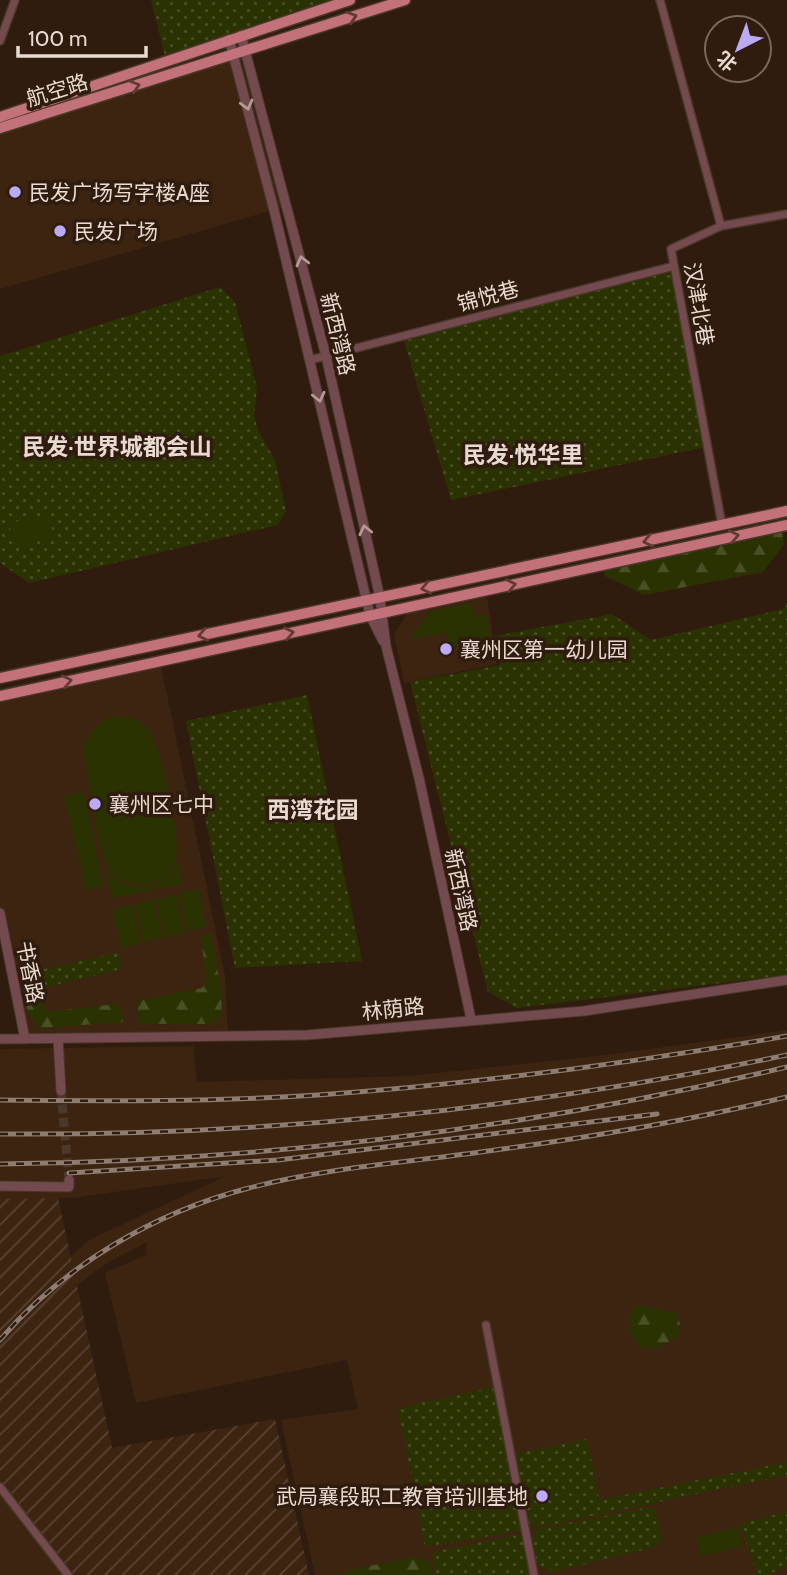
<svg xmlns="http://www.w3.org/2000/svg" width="787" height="1575" viewBox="0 0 787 1575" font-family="Cabin,'Noto Sans SC',sans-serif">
<defs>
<pattern id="industrial-furrows" width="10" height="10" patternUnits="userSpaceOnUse" patternTransform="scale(1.75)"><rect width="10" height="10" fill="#3d2411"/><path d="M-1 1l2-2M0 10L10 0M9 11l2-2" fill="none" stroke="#594333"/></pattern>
<pattern id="grass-dots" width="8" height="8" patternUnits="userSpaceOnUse" patternTransform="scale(1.75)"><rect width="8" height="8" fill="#2a3202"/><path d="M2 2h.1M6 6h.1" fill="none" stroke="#494f26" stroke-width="1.8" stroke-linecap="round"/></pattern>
<pattern id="forest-firs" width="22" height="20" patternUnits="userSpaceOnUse" patternTransform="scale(1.75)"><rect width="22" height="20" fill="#2a3202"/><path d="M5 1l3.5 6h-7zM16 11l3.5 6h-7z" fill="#494f26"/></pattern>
</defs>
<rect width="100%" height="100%" fill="#301c0e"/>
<path fill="#3d2411" d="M246 52 287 206 0 289V128Z
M487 597 497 664 404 683 394 634 407 614Z
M160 661 225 976 228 1036 25 1039 0 913V696Z
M787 1030V1575H315L281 1420 358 1409 347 1360 136 1403 105 1273 146 1255 147 1242 105 1264 21 1329 71 1256 89 1240 226 1176 72 1198 0 1199V1049L193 1046 197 1082 409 1076 607 1055Z
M0 1487 68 1575H0Z"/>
<path fill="url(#industrial-furrows)" d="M58 1198 112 1448 275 1419 309 1575H68L0 1487V1199Z"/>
<path fill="url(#grass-dots)" d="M151 0H352L166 60Z
M671 269 706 447 451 500 403 338Z
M220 287 235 302 257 388 254 416 258 430 275 460 286 511 278 525 29 583 0 563V356Z
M787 604V975L517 1008 488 992 410 682 500 665 495 636 612 614 651 640 783 609Z
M307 695 362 961 235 968 186 721Z
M118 953 122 969 43 988 39 970Z
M498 1386 511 1455 587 1439 599 1500 787 1462V1475L526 1530 425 1547 398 1408Z
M650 1507 656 1511 662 1540 655 1547 553 1572 538 1565C534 1552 528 1539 538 1529Z
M787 1512V1565L768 1575H757L740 1523Z
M517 1535 522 1537 530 1575H436L432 1557 436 1551Z"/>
<path fill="url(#forest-firs)" d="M781 526 784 544 763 572 644 595 605 576 602 565Z
M211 934 222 995 221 1016 217 1021 207 1024H139L136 1001 202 988 206 980 201 936Z
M31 970C42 982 37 1001 48 1012L116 1004 122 1008 123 1022 41 1028C24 1019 25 993 22 976Z
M641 1306 675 1312 681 1326 679 1336 658 1348 643 1349C630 1339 624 1323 634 1308Z
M414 1557 430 1562 433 1575H342L350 1570Z"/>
<path fill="#2a3202" d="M49 514 54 538 14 547 9 523Z
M471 603 474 617 486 614 491 638 450 647 447 633 413 639 412 635 431 611Z
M114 716C124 717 137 718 144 725 161 739 183 842 175 862 164 892 121 892 107 865 97 848 88 775 83 751 88 734 97 721 114 716Z
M83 791 104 886 86 890 64 797Z
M178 862 182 884 113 898 105 869C133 894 156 895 178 862Z
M198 889 207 927 187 931 179 893Z
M176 895 185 933 165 937 156 899Z
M154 900 163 938 143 942 135 904Z
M132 905 141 943 121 948 112 910Z
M738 1527 742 1547 701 1556 696 1537Z"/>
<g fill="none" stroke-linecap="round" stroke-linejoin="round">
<path stroke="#4c382b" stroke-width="9" stroke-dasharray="9 4.5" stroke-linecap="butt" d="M61 1091 69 1180"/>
<defs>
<path id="minor" d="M660 0 721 226 671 249 722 525
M0 41 15 0
M721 226 787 214
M310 360 674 266
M486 1325 534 1575
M0 1487 68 1575"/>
<path id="tertiary" d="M241 35 326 356 380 598 386 646 419 778 471 1019
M229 39 274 210 370 615 383 641
M0 913 25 1039
M58 1038 61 1091
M0 1039 307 1035 584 1011 787 980
M0 1186 69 1187V1180"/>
<path id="primary" d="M0 117 350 0
M0 128 405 0
M0 678 787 511
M0 696 787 525"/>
</defs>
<use href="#minor" stroke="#4a3729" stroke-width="10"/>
<use href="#tertiary" stroke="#4a3729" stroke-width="11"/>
<use href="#primary" stroke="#4a3729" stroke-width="13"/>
<use href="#minor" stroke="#734b4f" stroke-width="7"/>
<use href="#tertiary" stroke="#734b4f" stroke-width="9"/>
<use href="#primary" stroke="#c3727c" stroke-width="10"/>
<defs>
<path id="rail" d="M0 1100C106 1101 212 1102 318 1095 476 1084 632 1063 787 1036
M0 1134C264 1136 528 1109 787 1055
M0 1164C263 1161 531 1128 787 1067
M69 1173 278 1160 657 1114
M0 1340C63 1266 155 1212 249 1188 329 1167 414 1162 495 1150 593 1137 691 1120 787 1097"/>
</defs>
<use href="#rail" stroke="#8d7c71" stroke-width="5"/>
<use href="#rail" stroke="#301c0e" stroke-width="2.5" stroke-dasharray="8" stroke-linecap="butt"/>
</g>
<defs><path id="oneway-chevron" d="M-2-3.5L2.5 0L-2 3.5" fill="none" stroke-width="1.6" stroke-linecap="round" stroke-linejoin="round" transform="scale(1.75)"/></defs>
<g stroke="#633a34">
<use href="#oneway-chevron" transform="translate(352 17) rotate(-18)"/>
<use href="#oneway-chevron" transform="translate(135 86) rotate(-17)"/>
<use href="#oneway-chevron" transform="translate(734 536) rotate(-12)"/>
<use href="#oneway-chevron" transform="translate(648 541) rotate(168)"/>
<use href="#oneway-chevron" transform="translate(511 585) rotate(-12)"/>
<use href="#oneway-chevron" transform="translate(426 588) rotate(168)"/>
<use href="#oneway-chevron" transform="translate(289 633) rotate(-12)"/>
<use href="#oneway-chevron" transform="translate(203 635) rotate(168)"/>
<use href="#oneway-chevron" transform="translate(67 681) rotate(-12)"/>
</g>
<g stroke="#b39a96">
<use href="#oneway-chevron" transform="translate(247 105) rotate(75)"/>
<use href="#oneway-chevron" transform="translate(302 261) rotate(-104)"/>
<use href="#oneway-chevron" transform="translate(319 397) rotate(77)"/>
<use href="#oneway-chevron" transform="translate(365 530) rotate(-103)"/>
</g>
<g fill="#bbaaf6" stroke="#301c0e" stroke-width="2.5">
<circle cx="15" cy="192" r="7"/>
<circle cx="60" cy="231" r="7"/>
<circle cx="446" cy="649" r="7"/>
<circle cx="95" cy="804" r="7"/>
<circle cx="542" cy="1496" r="7"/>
</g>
<g text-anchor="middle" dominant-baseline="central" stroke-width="7" stroke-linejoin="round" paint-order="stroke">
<g font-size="21" fill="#e8dad1" stroke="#301c0e">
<text transform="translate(57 90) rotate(-17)">航空路</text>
<text transform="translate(488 296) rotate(-15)">锦悦巷</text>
<text transform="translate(699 304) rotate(80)">汉津北巷</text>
<text transform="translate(338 334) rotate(76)">新西湾路</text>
<text transform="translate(461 890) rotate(78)">新西湾路</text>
<text transform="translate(30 972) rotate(79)">书香路</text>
<text transform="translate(393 1009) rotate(-6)">林荫路</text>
</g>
<g font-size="21" fill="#e8dad1" stroke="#301c0e" text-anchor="start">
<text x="29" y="192">民发广场写字楼A座</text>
<text x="74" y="231">民发广场</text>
<text x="460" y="649">襄州区第一幼儿园</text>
<text x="109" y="804">襄州区七中</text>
<text x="528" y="1496" text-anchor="end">武局襄段职工教育培训基地</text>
</g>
<g font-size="23" font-weight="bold" fill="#e8dad1" stroke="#301c0e">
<text x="117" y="447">民发·世界城都会山</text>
<text x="523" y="455">民发·悦华里</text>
<text x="313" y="810">西湾花园</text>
</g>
</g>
<g transform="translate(738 49) rotate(222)"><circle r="33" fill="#301c0e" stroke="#7a685c" stroke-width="2"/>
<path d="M0-5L12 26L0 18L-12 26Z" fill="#bbaaf6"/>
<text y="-10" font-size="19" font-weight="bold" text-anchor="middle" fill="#e8dad1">北</text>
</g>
<path d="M18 46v10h128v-10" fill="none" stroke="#e8dad1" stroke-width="3.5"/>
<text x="28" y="46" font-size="21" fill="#e8dad1" stroke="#301c0e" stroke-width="5" paint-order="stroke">100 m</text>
</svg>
